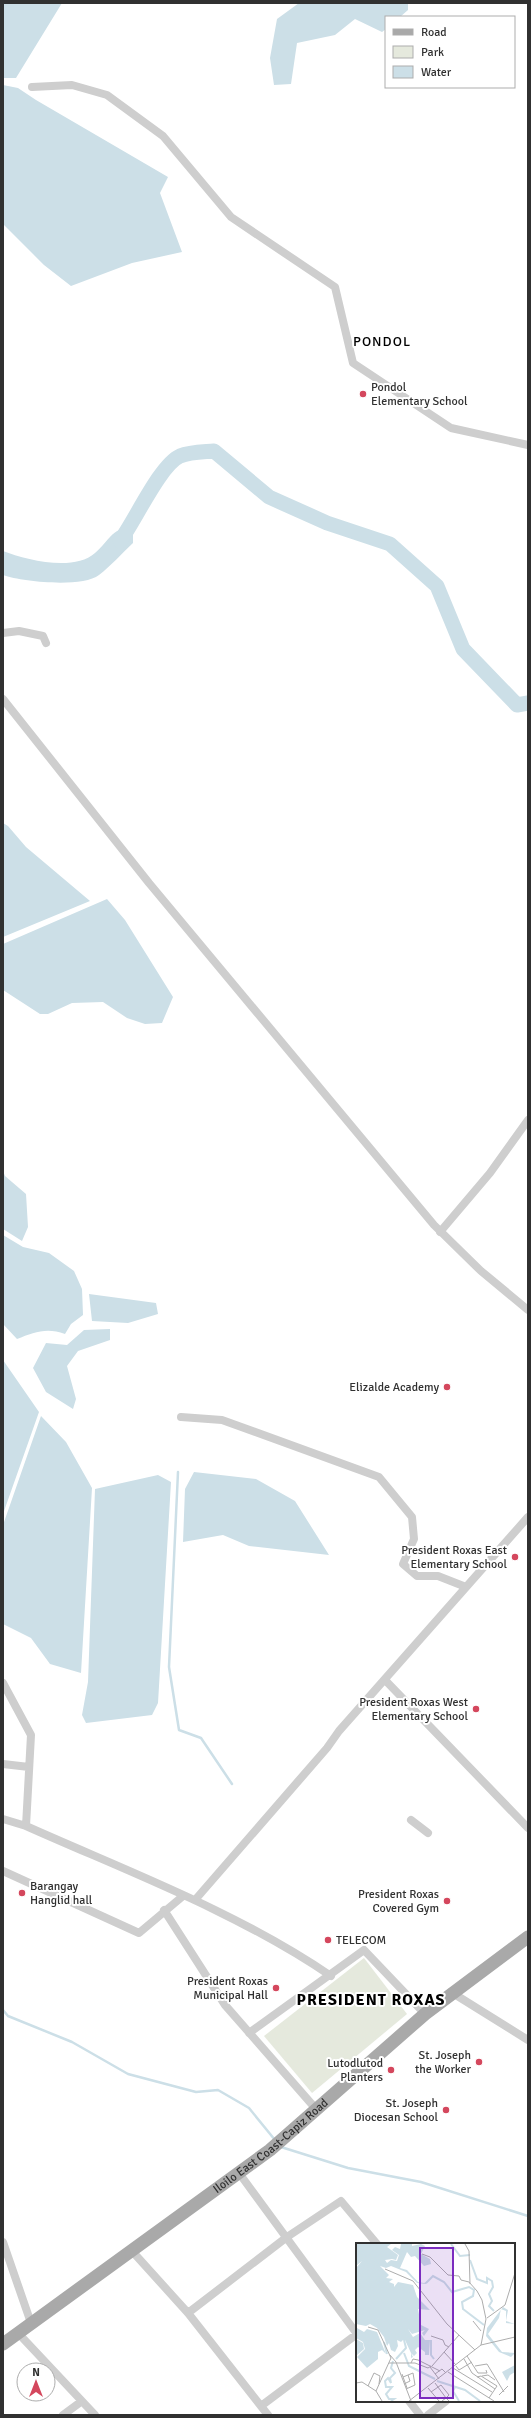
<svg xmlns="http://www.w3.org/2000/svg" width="531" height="2418" viewBox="0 0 531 2418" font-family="Signika,sans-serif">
<rect width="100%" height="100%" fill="#fff"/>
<path fill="#e5e9dd" d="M364 1958 407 2014 312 2093 264 2036Z"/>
<path fill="#ccdfe7" d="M3 3H62L16 78H3Z
M299 3H408V10L400 17H386V29L382 32 355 19 335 35 297 43 291 84 274 85 270 58 277 19Z
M3 85 18 88 36 100 168 177 160 193 182 252 132 263 71 286 44 265 3 224Z
M133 525V543C122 553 111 566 99 575 82 588 23 582 3 575V551C26 560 74 572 95 553 111 539 109 531 133 525Z
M3 823 8 826 26 847 90 901 3 937Z
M107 899 125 920 173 997 162 1023 145 1024 127 1018 103 1002 72 1003 48 1014H40L3 990V944Z
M3 1171 5 1176 26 1194 28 1227 22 1241 3 1229Z
M3 1235 23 1247 49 1253 74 1271 82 1289 83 1315 71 1324 65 1334C47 1327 34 1332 17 1339L3 1324Z
M89 1294 156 1303 158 1314 128 1323 92 1321Z
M110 1329V1340L78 1351 67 1366 76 1399 73 1409 46 1392 33 1368 46 1343 67 1345 84 1330Z
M3 1360 39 1412 3 1514Z
M41 1416 66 1442 92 1488 81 1673 50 1664 31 1638 3 1624V1525Z
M194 1472 256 1479 295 1501 329 1555 249 1546 223 1535 183 1542 185 1489Z
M158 1475 171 1482 158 1703 152 1715 86 1723 82 1715 88 1682 95 1489Z"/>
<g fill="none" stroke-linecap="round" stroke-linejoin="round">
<path stroke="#ccdfe7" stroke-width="2.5" d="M178 1472 169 1667 179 1730 201 1738 232 1784
M3 2010 8 2016 72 2042 128 2074 196 2092 218 2090 249 2108 275 2140
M281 2147 348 2168 421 2182 528 2216"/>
<path stroke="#ccdfe7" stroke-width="15" d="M120 541C135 521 160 465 180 456 190 452 204 452 214 451L269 497 327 523 390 544 437 586 463 649 517 705 528 703"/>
<path stroke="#cecece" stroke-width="8" d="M32 87 72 85 107 95 163 136 231 217 335 287 353 363 451 428 528 445
M3 633 19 631 43 636 46 643
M3 699 149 883 434 1225 481 1271 528 1310
M440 1232 490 1173 528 1120
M181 1417 222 1420 379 1477 412 1517 414 1539 403 1564 417 1576H438L466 1587
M385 1680 528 1828
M3 1683 31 1735 26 1826
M3 1764 29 1767
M3 1819 26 1826C129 1872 237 1912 331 1976
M411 1820 428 1833
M3 1871 139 1933 183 1896
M195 1900 327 1748 339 1731 528 1517
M164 1910 225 2005 316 2109
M451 1992 528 2040
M249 2033 364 1950 425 2014
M239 2173 357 2334 261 2406
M3 2242 31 2323
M132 2251 188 2313 268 2415
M188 2313 287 2237 341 2201 377 2244
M18 2333 95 2415
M409 2401 420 2415
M63 2415 82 2401
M428 2415 446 2401"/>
<path stroke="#a9a9a9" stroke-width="13" id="s1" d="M3 2344 270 2150 425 2014 528 1937"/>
</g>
<g fill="#d4475d" stroke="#fff" stroke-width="1.5">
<circle cx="363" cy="394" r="4"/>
<circle cx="447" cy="1387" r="4"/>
<circle cx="515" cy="1557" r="4"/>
<circle cx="476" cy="1709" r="4"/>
<circle cx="22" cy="1893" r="4"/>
<circle cx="447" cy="1901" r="4"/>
<circle cx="328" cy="1940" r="4"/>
<circle cx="276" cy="1988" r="4"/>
<circle cx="479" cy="2062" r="4"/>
<circle cx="391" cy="2070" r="4"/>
<circle cx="446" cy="2110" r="4"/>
</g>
<g text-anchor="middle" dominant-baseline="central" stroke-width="4" stroke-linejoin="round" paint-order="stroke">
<g font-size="12" fill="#313131" stroke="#fff" text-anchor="end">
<text x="371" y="387" text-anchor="start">Pondol<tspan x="371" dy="14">Elementary School</tspan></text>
<text x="439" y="1387">Elizalde Academy</text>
<text x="507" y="1550">President Roxas East<tspan x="507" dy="14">Elementary School</tspan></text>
<text x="468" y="1702">President Roxas West<tspan x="468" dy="14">Elementary School</tspan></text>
<text x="30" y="1886" text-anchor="start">Barangay<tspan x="30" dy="14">Hanglid hall</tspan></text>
<text x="439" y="1894">President Roxas<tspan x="439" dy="14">Covered Gym</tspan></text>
<text x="336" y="1940" text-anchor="start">TELECOM</text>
<text x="268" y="1981">President Roxas<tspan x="268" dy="14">Municipal Hall</tspan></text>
<text x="471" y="2055">St. Joseph<tspan x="471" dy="14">the Worker</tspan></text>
<text x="383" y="2063">Lutodlutod<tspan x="383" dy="14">Planters</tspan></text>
<text x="438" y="2103">St. Joseph<tspan x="438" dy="14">Diocesan School</tspan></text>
</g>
<g font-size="12" fill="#313131" stroke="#fff">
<text stroke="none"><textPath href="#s1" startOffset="333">Iloilo East Coast-Capiz Road</textPath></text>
</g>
<g font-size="14" letter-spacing="1" fill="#000" stroke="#fff">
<text x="382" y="341">PONDOL</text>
</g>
<g font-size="16" font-weight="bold" letter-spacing="1" fill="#000" stroke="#fff">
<text x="371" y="2000">PRESIDENT ROXAS</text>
</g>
</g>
<g transform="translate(356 2243)">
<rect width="159" height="159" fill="#fff"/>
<path d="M0 1H35L31 4 42 12 40 17 36 16 29 17 31 20 35 17 41 18 43 12 36 7 39 4 44 6 45 1H56V3L65 1 69 3 65 11 74 16 75 21 68 23 59 13 55 14 51 9 44 25 51 27 62 39 68 40 72 38 70 41 61 40 50 29 35 23 30 25 24 23 33 32 30 35 37 36 33 39 38 41V44L42 39 57 42 61 54 74 67 62 66 65 82 73 86 68 93 66 90 69 87 56 91 52 86 57 94 64 90 69 97H74L73 112H69V109L62 104 59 107 61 110 58 113 55 110 57 114 55 115V110L49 97H47L45 99 41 97 42 103 39 109 35 107 33 100 31 103 28 94 21 85 14 81 10 83 0 81V25L6 18 0 23ZM147 64 152 67 150 78 159 81 150 80V68L145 66 143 75 132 91 146 109 159 110 155 114 143 109 130 93 131 85ZM1 85 8 89 11 86 21 89 30 111 26 107 22 109V116L11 125 1 114 9 106 7 99 0 95ZM0 96 7 100 8 106 0 113ZM159 122V129L154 132 151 138 146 129Z" fill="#ccdfe7"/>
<path fill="none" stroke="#ccdfe7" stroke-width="2" d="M95 1 104 13 114 12M114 17 121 36 131 40V35L136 38 137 44 133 51 136 58 133 63 138 68M70 40 77 33 88 39 96 49 113 44 118 47 117 53 106 59 107 66 128 82M75 97V112L78 116M28 99 31 111M48 110 53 123 79 136M40 116 50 105 48 97M81 138 109 147 124 158M99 144 97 148 103 158M35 158 38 156H33L30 151 36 144H30L29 138 32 135 35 140 34 135 39 130 35 125 37 118"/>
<path fill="none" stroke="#adadad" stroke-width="1" d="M109 1 113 8 114 41M66 11 74 14 92 32 103 33 105 37 113 39 121 48 126 57 130 76 125 102M29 26 57 38 91 81 119 107M131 75 149 62 159 30M117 78 125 88M12 84 22 87 35 115 20 148M75 93 87 97 89 102 93 104M88 109 100 122M34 112 40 119 55 158M111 113 122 130H131L130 127M108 116 116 130 139 146M33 120H59L72 125 75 123M55 120 57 116 62 117 84 128M76 123 103 92M100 123 103 127 116 119M119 123 131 121 148 149M74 124 83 136M97 125 136 149M92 129 138 158M46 131 51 145M79 131 86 126 90 130M126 133 132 132 139 137M47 134 57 130 59 142 50 146M121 134 125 133 141 143 133 155M0 140 6 139 20 148 26 158M79 140 90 155 86 158M48 141 54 138 52 132M12 143 18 130 24 133 23 141M72 145 83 158M75 149 85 142 93 152 90 155 93 158M143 152 152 143M53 158 125 102 159 94"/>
<path fill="#7b2cbf" fill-opacity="0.15" stroke="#7b2cbf" stroke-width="2" d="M64 5H97V155H64Z"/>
<rect width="159" height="159" fill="none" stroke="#313131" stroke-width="2"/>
</g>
<rect width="531" height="2418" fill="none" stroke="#313131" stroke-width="8"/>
<rect x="385" y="16" width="130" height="72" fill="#ffffff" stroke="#adadad"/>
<rect x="393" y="29" width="20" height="6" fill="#a9a9a9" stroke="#adadad"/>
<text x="421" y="36" font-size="12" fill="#313131">Road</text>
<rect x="393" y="46" width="20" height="12" fill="#e5e9dd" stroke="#adadad"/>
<text x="421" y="56" font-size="12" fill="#313131">Park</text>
<rect x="393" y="66" width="20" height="12" fill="#ccdfe7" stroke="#adadad"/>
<text x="421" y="76" font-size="12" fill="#313131">Water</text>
<g transform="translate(36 2382)"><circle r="19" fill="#ffffff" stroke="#adadad"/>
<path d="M0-3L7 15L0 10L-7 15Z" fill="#d4475d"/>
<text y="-6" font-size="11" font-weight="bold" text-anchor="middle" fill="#313131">N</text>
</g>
</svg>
